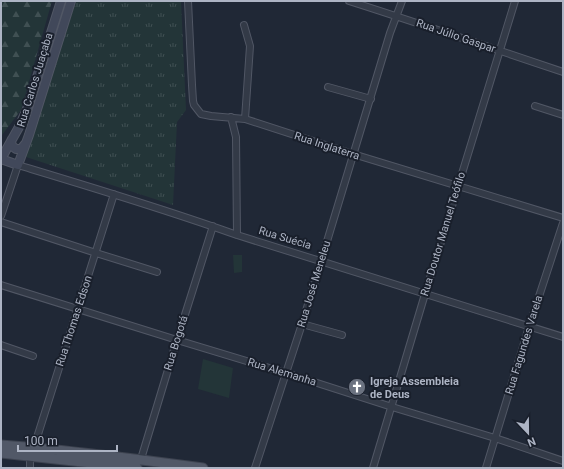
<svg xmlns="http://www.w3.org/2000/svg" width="564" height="469" viewBox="0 0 564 469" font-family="Roboto,sans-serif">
<defs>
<pattern id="grass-tufts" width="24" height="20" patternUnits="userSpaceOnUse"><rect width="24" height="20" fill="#233538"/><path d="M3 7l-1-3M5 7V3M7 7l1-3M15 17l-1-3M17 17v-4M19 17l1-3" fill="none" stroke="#405053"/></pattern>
<pattern id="forest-firs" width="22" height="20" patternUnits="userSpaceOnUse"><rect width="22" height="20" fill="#233538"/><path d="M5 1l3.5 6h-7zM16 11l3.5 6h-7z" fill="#405053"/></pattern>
</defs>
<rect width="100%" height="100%" fill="#202836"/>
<path fill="url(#grass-tufts)" d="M76 1H181L186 110 177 122 173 205 26 157Z"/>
<path fill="url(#forest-firs)" d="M1 1H52L21 110 2 135H1Z"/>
<path fill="#233538" d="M233 255H242V272L234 273Z
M203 359 233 368 229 398 198 389Z"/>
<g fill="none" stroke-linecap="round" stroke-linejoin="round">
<defs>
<path id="street" d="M188 1 192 85 193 101 194 105 201 114 211 116 245 119 353 154 563 218
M349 1C421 24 492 48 563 72
M244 25 250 46 245 119
M328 87 371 99
M535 106 563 115
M231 117 236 137 237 235
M1 216 18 165C91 187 165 209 237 235L563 337
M1 222 96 253 157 272
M1 285 177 340 286 373 392 407 495 438 563 461
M302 324 342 335
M1 345 33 356
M34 447 114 194
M141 459 177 340 213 226
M30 468V456
M255 468 302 324 390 33 402 1
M373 468 425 294 515 1
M486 468 529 327 563 223"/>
<path id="secondary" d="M61 1 27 109 19 127 1 159 18 165 29 135 71 1
M12 139 11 141 12 146 16 149H21L26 143"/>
<path id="primary" d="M1 445C69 450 136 459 203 468
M1 453 137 468"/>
</defs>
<use href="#street" stroke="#515765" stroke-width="8"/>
<use href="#secondary" stroke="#515765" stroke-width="10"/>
<use href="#primary" stroke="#3d4350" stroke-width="11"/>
<use href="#street" stroke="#333a47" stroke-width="6"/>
<use href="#secondary" stroke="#41485a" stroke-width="8"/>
<use href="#primary" stroke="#515867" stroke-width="9"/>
</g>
<defs>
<symbol id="church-disc" viewBox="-11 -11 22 22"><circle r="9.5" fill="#6b7280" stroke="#191f2b"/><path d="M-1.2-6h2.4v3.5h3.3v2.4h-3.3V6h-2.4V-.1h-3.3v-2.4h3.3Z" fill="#fff"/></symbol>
</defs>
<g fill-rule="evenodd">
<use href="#church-disc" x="347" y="377" width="20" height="20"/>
</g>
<g text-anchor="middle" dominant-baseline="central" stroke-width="4" stroke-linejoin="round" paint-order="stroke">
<g font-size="11" fill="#adb4c4" stroke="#191f2b">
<text transform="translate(456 36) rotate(19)">Rua Júlio Gaspar</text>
<text transform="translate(35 80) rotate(-73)">Rua Carlos Juaçaba</text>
<text transform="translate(327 146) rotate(18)">Rua Inglaterra</text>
<text transform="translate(443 234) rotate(-73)">Rua Doutor Manuel Teófilo</text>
<text transform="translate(285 238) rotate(17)">Rua Suécia</text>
<text transform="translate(314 284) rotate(-73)">Rua José Meneleu</text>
<text transform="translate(74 321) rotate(-72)">Rua Thomas Edson</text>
<text transform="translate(176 343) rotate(-73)">Rua Bogotá</text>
<text transform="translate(524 345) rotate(-73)">Rua Fagundes Varela</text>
<text transform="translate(282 372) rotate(17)">Rua Alemanha</text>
</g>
<g font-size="11" font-weight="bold" fill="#adb4c4" stroke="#191f2b" text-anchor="start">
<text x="370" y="381">Igreja Assembleia<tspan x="370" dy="13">de Deus</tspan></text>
</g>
</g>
<rect width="564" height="469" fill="none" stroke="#adb4c4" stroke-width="4"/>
<g transform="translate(528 433) rotate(158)" stroke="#191f2b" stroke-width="3" paint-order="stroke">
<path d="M0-3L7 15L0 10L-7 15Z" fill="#adb4c4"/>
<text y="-6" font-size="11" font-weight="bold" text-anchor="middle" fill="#adb4c4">N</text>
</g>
<path d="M18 445v6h99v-6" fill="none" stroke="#adb4c4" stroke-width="2"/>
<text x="24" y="445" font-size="12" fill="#adb4c4" stroke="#191f2b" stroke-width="3" paint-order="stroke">100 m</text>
</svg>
